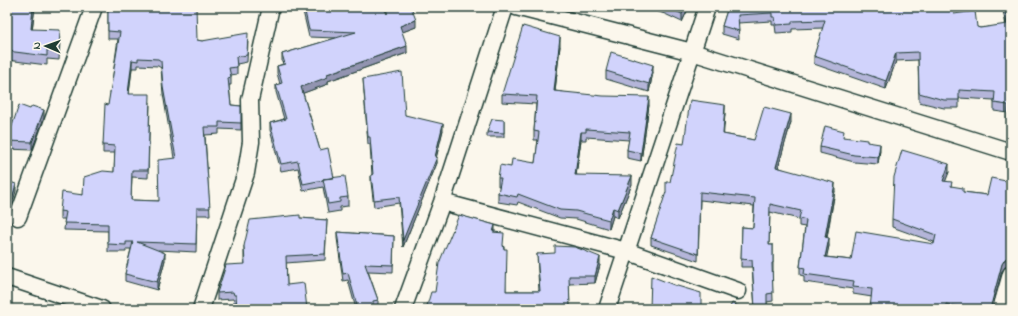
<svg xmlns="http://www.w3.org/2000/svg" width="1018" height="316" viewBox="0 0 1018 316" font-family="'Indie Flower',sans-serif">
<rect width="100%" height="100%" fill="#fbf7ec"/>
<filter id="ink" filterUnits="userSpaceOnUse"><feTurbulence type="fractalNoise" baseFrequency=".025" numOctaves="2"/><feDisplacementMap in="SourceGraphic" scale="8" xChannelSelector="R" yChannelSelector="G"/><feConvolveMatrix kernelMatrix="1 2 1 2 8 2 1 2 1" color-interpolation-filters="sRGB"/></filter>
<g filter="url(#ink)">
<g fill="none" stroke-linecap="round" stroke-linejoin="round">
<defs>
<path id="minor" d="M516 7 692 52 1011 152
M442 202 626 251 738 291
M18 217 94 7
M7 277 102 309
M201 309 246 173 251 142 250 100 271 7
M403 309 442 202 505 7
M607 309 707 7
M1001 309 1011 274"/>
</defs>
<use href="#minor" stroke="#1f3d34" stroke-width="19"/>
<use href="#minor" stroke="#fbf7ec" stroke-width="16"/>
</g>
<path fill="#b4b5d9" stroke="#1f3d34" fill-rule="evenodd" d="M7 7H35L32 29 60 40 59 60 47 59V65L7 60Z
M108 7 197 40 202 41 248 40 247 62 237 64V74L231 75V85H229L231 105 241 106V130L219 129V134L205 135 210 215H197L196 252 158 250 165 260 157 290 125 281V274L131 249H126V252H108V231L64 230 65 219H60V211L114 172 115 153H103V145L118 39H108ZM138 65 158 66 161 68 163 94 174 158 159 201 131 200 132 177 148 178 150 102 129 94 132 68H138Z
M302 7H384L387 14 416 27 402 32 407 53 328 81V84L303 93 320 150 334 178 348 197V206L340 207V211L328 213 323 187 303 191 298 168 281 171 270 130V123L284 119 276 92V85L280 84 277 73V66L283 64 282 61V54L336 38 309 37Z
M643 7H689L682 22 665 14Z
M728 7 954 14 977 27 980 28 1006 25 1003 11V7H1011V130L1007 129 1008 113 994 111V100L959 98V108H944L919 102 918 60 896 61 886 89 814 64V56L823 28 792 29V32L776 33 775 25H772V21L738 23 739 39 722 34V26Z
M560 46 555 91 649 105 641 161 627 158V150L629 140 586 137V140H581L576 175 632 184 618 218 613 216 609 229 576 219 560 218 518 202 517 205 498 202V193L500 186H498V178L511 167 535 163 538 140H534V131L536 104 502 102V94Z
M606 71 653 72 649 92 606 79Z
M363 79 405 115 443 130 436 157 437 163 403 247 399 203 374 207 371 182V175H372L370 144H368Z
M30 109 44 118 32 150 7 149V141Z
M725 113 723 134 754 140 791 122 778 167 835 191 827 238 829 246 826 257 851 260 934 244V242L892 227V219L949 172 945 181 952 187 963 192 987 195 1011 182V249L1010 254H1011V265L1005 267 1002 271 992 309H870L872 297 853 294V289L804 282V276L800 275V267L805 227 799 226V219L770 212 769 245H773V271H772L773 301 767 302V309H755L752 267H741L742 227 753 228 754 206 700 200 698 261 651 245V238L684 144Z
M504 120V137H487V132Z
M844 138 867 142 880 150 878 164 854 162 820 153V147Z
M300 218 327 220 325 260 286 263 287 285 307 309H237L236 302H234L233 299 217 300V293L244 264V246Z
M337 232 394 236 393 272 368 271 378 300V307L373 308V309H356L348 280 343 281 337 238Z
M495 232 504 247 506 291H539L537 254 600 265 595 283 569 284 570 309 435 292Z"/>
<path fill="#9294b0" stroke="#1f3d34" d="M33 7H35L31 39V29Z
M686 7H689L682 22V14Z
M416 20V27L400 33V26Z
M560 37V46L554 99V91Z
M407 46V53L328 81V84L301 94V87L327 74Z
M896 53V61L886 89V81Z
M132 60V68L128 101V94Z
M653 65V72L649 92V84Z
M649 97V105L641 161V153Z
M725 105V113L723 142V134Z
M44 110V118L32 150V142Z
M791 114V122L776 175V167Z
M443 124V130L435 163 437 157V163L403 247V240L435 157Z
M581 132V140L575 183V175Z
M880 144V150L878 164V157Z
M949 164V172L943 188V181Z
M632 176V184L618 218V210Z
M835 183V191L825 245V237Z
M16 184V191L7 222V216Z
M613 208V216L609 229V220Z
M495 225V233L493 232Z
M829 238V246L825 265V257Z
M1011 241V249L1009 258 1011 257V265L1005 267 1002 271 992 309H990L1002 264 1009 253Z
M165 253V260L157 290V282Z
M600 257V265L595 283V276Z"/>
<path fill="#d1d3fc" stroke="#1f3d34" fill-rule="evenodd" d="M7 7H33L31 29 60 30 59 51 47 50V56L7 51Z
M108 7H196L197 40 202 41 248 33 247 55 236 57 237 67 229 68 231 77 228 78 231 105 241 106V123L219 122V127H204L210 208H197L196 244 137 242 165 253 157 282 125 274 133 242H126V245L108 244V224L64 223 66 212 60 211 62 192 83 195 84 177 103 171 114 172 115 146 103 145 105 104 108 105 120 32 108 31ZM138 58 158 59 161 61 163 87 176 158 158 160 159 201 131 200 132 170H148L150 94H128L132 60 138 61Z
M304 7H384L387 14 389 7H411L416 20 400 26 407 46 327 74 328 77 301 87 320 150 328 148 334 178 323 179V180L303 184 298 161 281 164 270 123 286 119 276 85 282 83 277 66 285 64 282 54 356 32 309 30Z
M666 7H686L682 14Z
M728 7H952L954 14 975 11 977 27 980 28 1007 24 1004 7H1011V122L1007 120 1008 105 994 103 995 92 959 90V100H944L919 93 918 52 896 53 886 81 814 56 825 20 792 21V24L776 25 775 17H772V13L738 15 739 31 722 26Z
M523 26 560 37 554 91 603 96 649 97 641 153 627 150 630 132 586 129V132H581L575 175 632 176 618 210 613 208 609 220 576 211 560 210 518 194 517 197 498 193 501 178H498L500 165 511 167 512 159 535 163 539 132 534 131 537 96 502 94Z
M611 52 653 65 649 84 606 71Z
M402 72 405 115 443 124 435 157H437L403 240 399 197 374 200 371 175H373L370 137H368L363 79Z
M690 100 725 105 723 134 754 140 764 107 791 114 776 167 835 183 825 237 829 238 825 257 851 260 856 231 934 244 936 235 892 219 894 177 902 150 949 164 943 181 952 182 951 186 963 188V192L987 195 991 178 1011 182V241L1009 253 1011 254V257L1005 259 1002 264 990 309 979 308V309H969L946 304 945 309H870L872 289 853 287 854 281 804 274 805 268 800 267 806 220 799 218 801 211 770 204 769 245H773V263H772L773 293 767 294V309H755L752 260 741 259 742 227 753 228 755 198 700 192 698 254 651 238 666 192V182H670L678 143 684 144Z
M19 105 30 109 32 106 44 110 32 142 7 141Z
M492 119 504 120V133L487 132Z
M825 126 844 131 843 137 867 140V142L880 144 878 157 854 155 820 147Z
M345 176 348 197 340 198V202L328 204 323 179Z
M7 181 16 184 7 216Z
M300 215V218L327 220 325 254 286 256 287 285 304 283 307 309H237L236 295H234L233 292 217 293 226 265 245 264 244 246 250 220Z
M459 215 495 225 493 232 504 233 503 245 504 249H507L506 291H540L537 254 555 253V246L575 247 600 257 595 276H569L570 309H426L431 292H435L439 263Z
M337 232 394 236 393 265 365 264 378 300 373 301V309H358L348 273 343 274Z
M651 276 674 285 701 293V309H650Z
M732 303 745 309H729Z"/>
</g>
<rect width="1018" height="316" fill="none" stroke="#fbf7ec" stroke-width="24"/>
<rect x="12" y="12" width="994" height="292" fill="none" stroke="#1f3d34" stroke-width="1.5" filter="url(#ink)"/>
<g transform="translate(46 46) rotate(272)" stroke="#fbf7ec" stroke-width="3" paint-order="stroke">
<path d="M0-3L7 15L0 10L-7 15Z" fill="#1f3d34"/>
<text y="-6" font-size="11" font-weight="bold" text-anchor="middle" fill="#1f3d34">N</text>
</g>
</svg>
